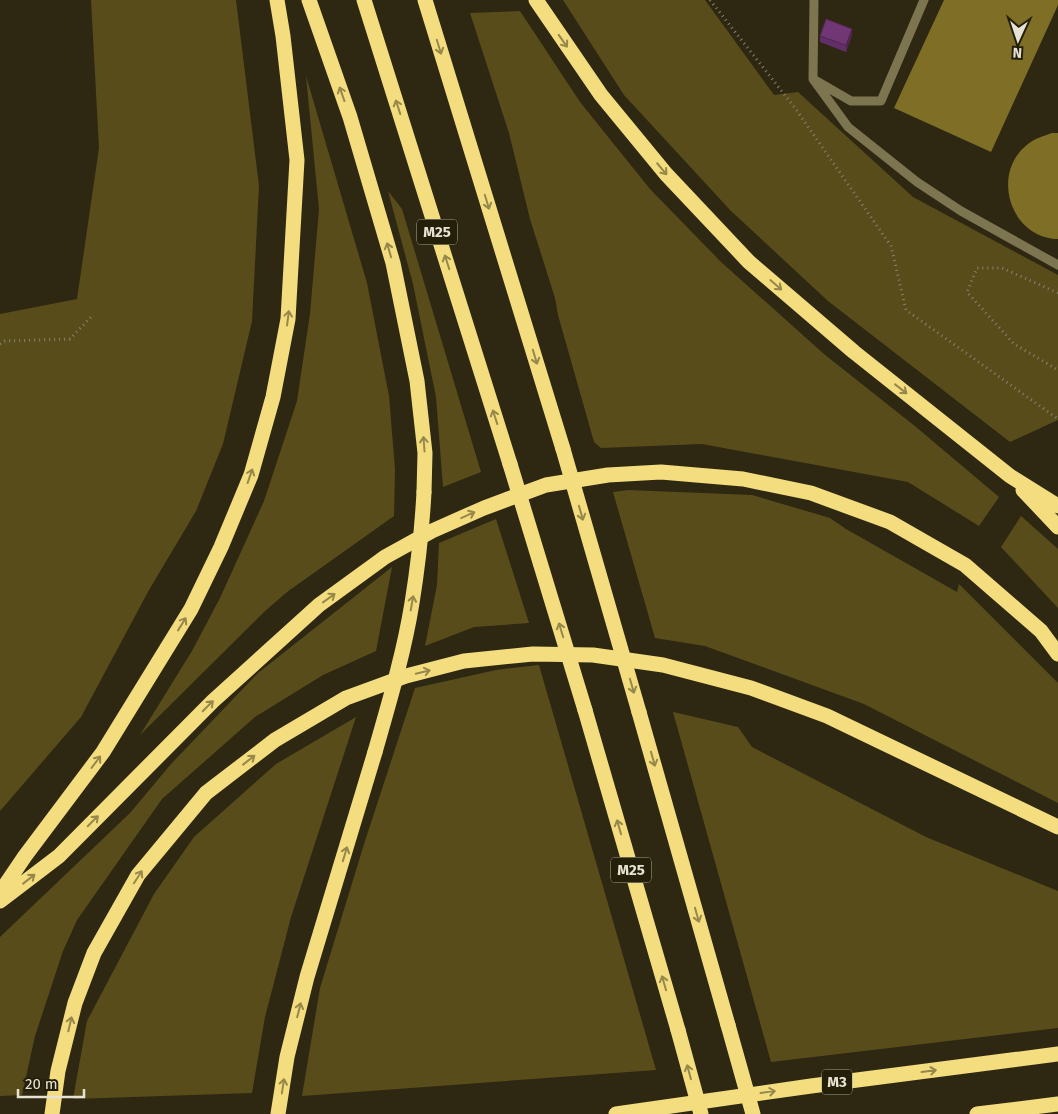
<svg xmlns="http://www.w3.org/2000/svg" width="1058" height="1114" viewBox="0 0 1058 1114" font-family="'Fira Sans',sans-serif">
<rect width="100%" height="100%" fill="#2e2813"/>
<path fill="#584c1b" d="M91 0H236L259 186 252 321 223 444 196 511 149 590 81 717 0 811V314L77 299 99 148Z
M563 0H705L774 95 798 92 913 197 1058 275V420L1010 442 828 301 731 211 624 95Z
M520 11 580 102 650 189 721 262 824 354 916 427 999 497 979 526 908 482 702 444 601 448 594 442 558 315 555 298 530 219 509 133 470 13Z
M306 76 367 283 389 396 395 469 394 516 287 592 264 612 140 735 192 651 220 598 264 501 297 401 310 314 319 209Z
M388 191 402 209 481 472 443 487 436 397 413 284Z
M628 490 752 495 830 518 846 529 957 592 959 584 1058 683V803L864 704 705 646 655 638 613 492Z
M1021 516 1058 549V608L1001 547Z
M496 519 529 623 474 627 425 646 437 585 439 543Z
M392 567 376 651 323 675 255 717 162 799 77 920 63 951 35 1036 22 1095 0 1096V937L130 813 171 764 258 673Z
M539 665 656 1070 302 1096 320 988 365 841 415 688 496 670Z
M673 712 738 727 752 747 926 837 1058 891V1028L771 1062Z
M356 717 291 917 265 1017 252 1093 73 1099 87 1021 154 894 194 837 276 764Z"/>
<path fill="#7f6e25" d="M944 0H1058V5L991 152 894 108Z
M1052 133H1058V239C1010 238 990 173 1028 144 1035 138 1044 136 1052 133Z"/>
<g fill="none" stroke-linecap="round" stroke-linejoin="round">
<path stroke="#878271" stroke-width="3" stroke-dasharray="1 4" stroke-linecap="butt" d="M710 0 795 108 891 246 906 310 1058 419
M1058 293 1002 268H977L967 292 1014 344 1058 370
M0 344 5 341 70 339 91 317"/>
<path stroke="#7d7450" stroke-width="9" d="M814 0 813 79 851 101H881L924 0
M813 79 848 127 917 182 961 211 1058 265"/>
<path stroke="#f4dd7f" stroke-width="15" d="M309 0 350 117 393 263 417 381 425 453 424 492
M364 0 510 464
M425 0 563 449
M536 0 601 95 666 174 749 262 854 352 1010 476 1058 506
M1023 490 1058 527
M585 710 678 1030
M639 712 728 1025
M0 893 25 856 103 752 191 609 221 547 251 475 273 397 288 319 297 160 283 36 277 0
M0 901 59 856 213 701 319 605 385 557 432 531 484 508 546 485 608 475 661 472 743 479 811 493 890 522 965 565 1041 631 1058 654
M52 1114 58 1071 75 1003 94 953 138 875 206 793 275 740 346 698 406 676 464 661 533 654 593 655 663 665 751 688 827 716 1058 827
M278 1114 287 1057 307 977 375 752
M616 1114 811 1086 1058 1054
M977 1114 1058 1104"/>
<path stroke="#f4dd7f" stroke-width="15" d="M563 449 639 712
M510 464 585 710
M375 752C389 703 404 653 412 603 418 566 422 529 424 492
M728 1025 753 1114
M678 1030 701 1114"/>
</g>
<path fill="#612f65" d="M852 35 846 52 820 42V36Z"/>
<path fill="#4f2652" d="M852 29V35L846 52V45Z"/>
<path fill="#713775" stroke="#4f2652" d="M826 19 852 29 846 45 820 36Z"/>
<defs><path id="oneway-shaft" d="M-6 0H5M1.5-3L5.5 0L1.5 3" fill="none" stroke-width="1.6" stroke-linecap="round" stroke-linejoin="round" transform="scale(1.25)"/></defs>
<g stroke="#96884a">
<use href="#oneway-shaft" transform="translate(563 41) rotate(55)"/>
<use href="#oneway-shaft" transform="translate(439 47) rotate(73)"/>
<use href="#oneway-shaft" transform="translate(342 94) rotate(-109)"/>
<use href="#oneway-shaft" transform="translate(398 107) rotate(-108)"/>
<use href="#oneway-shaft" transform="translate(662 169) rotate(50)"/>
<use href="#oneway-shaft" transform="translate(487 202) rotate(73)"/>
<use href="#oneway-shaft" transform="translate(389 250) rotate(-106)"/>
<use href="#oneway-shaft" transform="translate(447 262) rotate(-108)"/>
<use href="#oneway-shaft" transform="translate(776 285) rotate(41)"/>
<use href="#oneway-shaft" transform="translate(288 318) rotate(-83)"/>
<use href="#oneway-shaft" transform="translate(535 357) rotate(73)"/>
<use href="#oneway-shaft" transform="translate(901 389) rotate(38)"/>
<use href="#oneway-shaft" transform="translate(495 417) rotate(-108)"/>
<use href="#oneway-shaft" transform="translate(424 444) rotate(-94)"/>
<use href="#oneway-shaft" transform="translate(250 476) rotate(-71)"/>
<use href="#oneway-shaft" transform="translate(581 513) rotate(74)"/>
<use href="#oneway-shaft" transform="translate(468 515) rotate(-24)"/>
<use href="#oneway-shaft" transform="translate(329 598) rotate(-36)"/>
<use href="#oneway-shaft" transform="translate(412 603) rotate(-80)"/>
<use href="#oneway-shaft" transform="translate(182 624) rotate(-58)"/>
<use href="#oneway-shaft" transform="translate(561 630) rotate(-107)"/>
<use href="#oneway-shaft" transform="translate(423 672) rotate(-14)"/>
<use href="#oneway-shaft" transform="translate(632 686) rotate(74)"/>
<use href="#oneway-shaft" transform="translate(208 706) rotate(-45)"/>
<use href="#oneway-shaft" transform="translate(653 759) rotate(74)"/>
<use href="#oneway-shaft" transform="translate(249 760) rotate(-38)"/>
<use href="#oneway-shaft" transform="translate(96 762) rotate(-53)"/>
<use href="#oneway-shaft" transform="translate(93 821) rotate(-45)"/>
<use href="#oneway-shaft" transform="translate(619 827) rotate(-106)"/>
<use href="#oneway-shaft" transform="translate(345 854) rotate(-73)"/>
<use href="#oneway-shaft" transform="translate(138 877) rotate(-57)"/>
<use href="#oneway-shaft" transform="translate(29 879) rotate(-38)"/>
<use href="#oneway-shaft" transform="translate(697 915) rotate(74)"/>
<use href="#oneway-shaft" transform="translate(664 983) rotate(-106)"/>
<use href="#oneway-shaft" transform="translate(299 1010) rotate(-76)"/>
<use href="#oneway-shaft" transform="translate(70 1024) rotate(-77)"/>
<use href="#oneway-shaft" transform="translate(929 1071) rotate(-7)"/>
<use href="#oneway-shaft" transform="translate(689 1072) rotate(-105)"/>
<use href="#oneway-shaft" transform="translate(283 1086) rotate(-81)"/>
<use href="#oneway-shaft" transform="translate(768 1092) rotate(-8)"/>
</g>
<g text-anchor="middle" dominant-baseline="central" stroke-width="4" stroke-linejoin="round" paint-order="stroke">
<g fill="#241f09" stroke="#aca898" stroke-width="1">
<rect x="417" y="219.5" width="40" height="25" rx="4"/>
<rect x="611" y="857.5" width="40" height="25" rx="4"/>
<rect x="822" y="1069.5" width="30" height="25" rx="4"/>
</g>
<g font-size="15" font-weight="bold" fill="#e6e3d5">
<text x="437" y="232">M25</text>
<text x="631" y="870">M25</text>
<text x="837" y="1082">M3</text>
</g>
</g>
<g transform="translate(1018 40) rotate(183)" stroke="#241f09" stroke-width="4" paint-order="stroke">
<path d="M0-4L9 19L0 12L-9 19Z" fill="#e6e3d5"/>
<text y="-8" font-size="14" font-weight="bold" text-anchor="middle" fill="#e6e3d5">N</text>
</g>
<path d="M18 1089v8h66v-8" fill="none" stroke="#e6e3d5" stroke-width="2.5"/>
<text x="25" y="1089" font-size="15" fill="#e6e3d5" stroke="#241f09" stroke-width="4" paint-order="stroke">20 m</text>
</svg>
